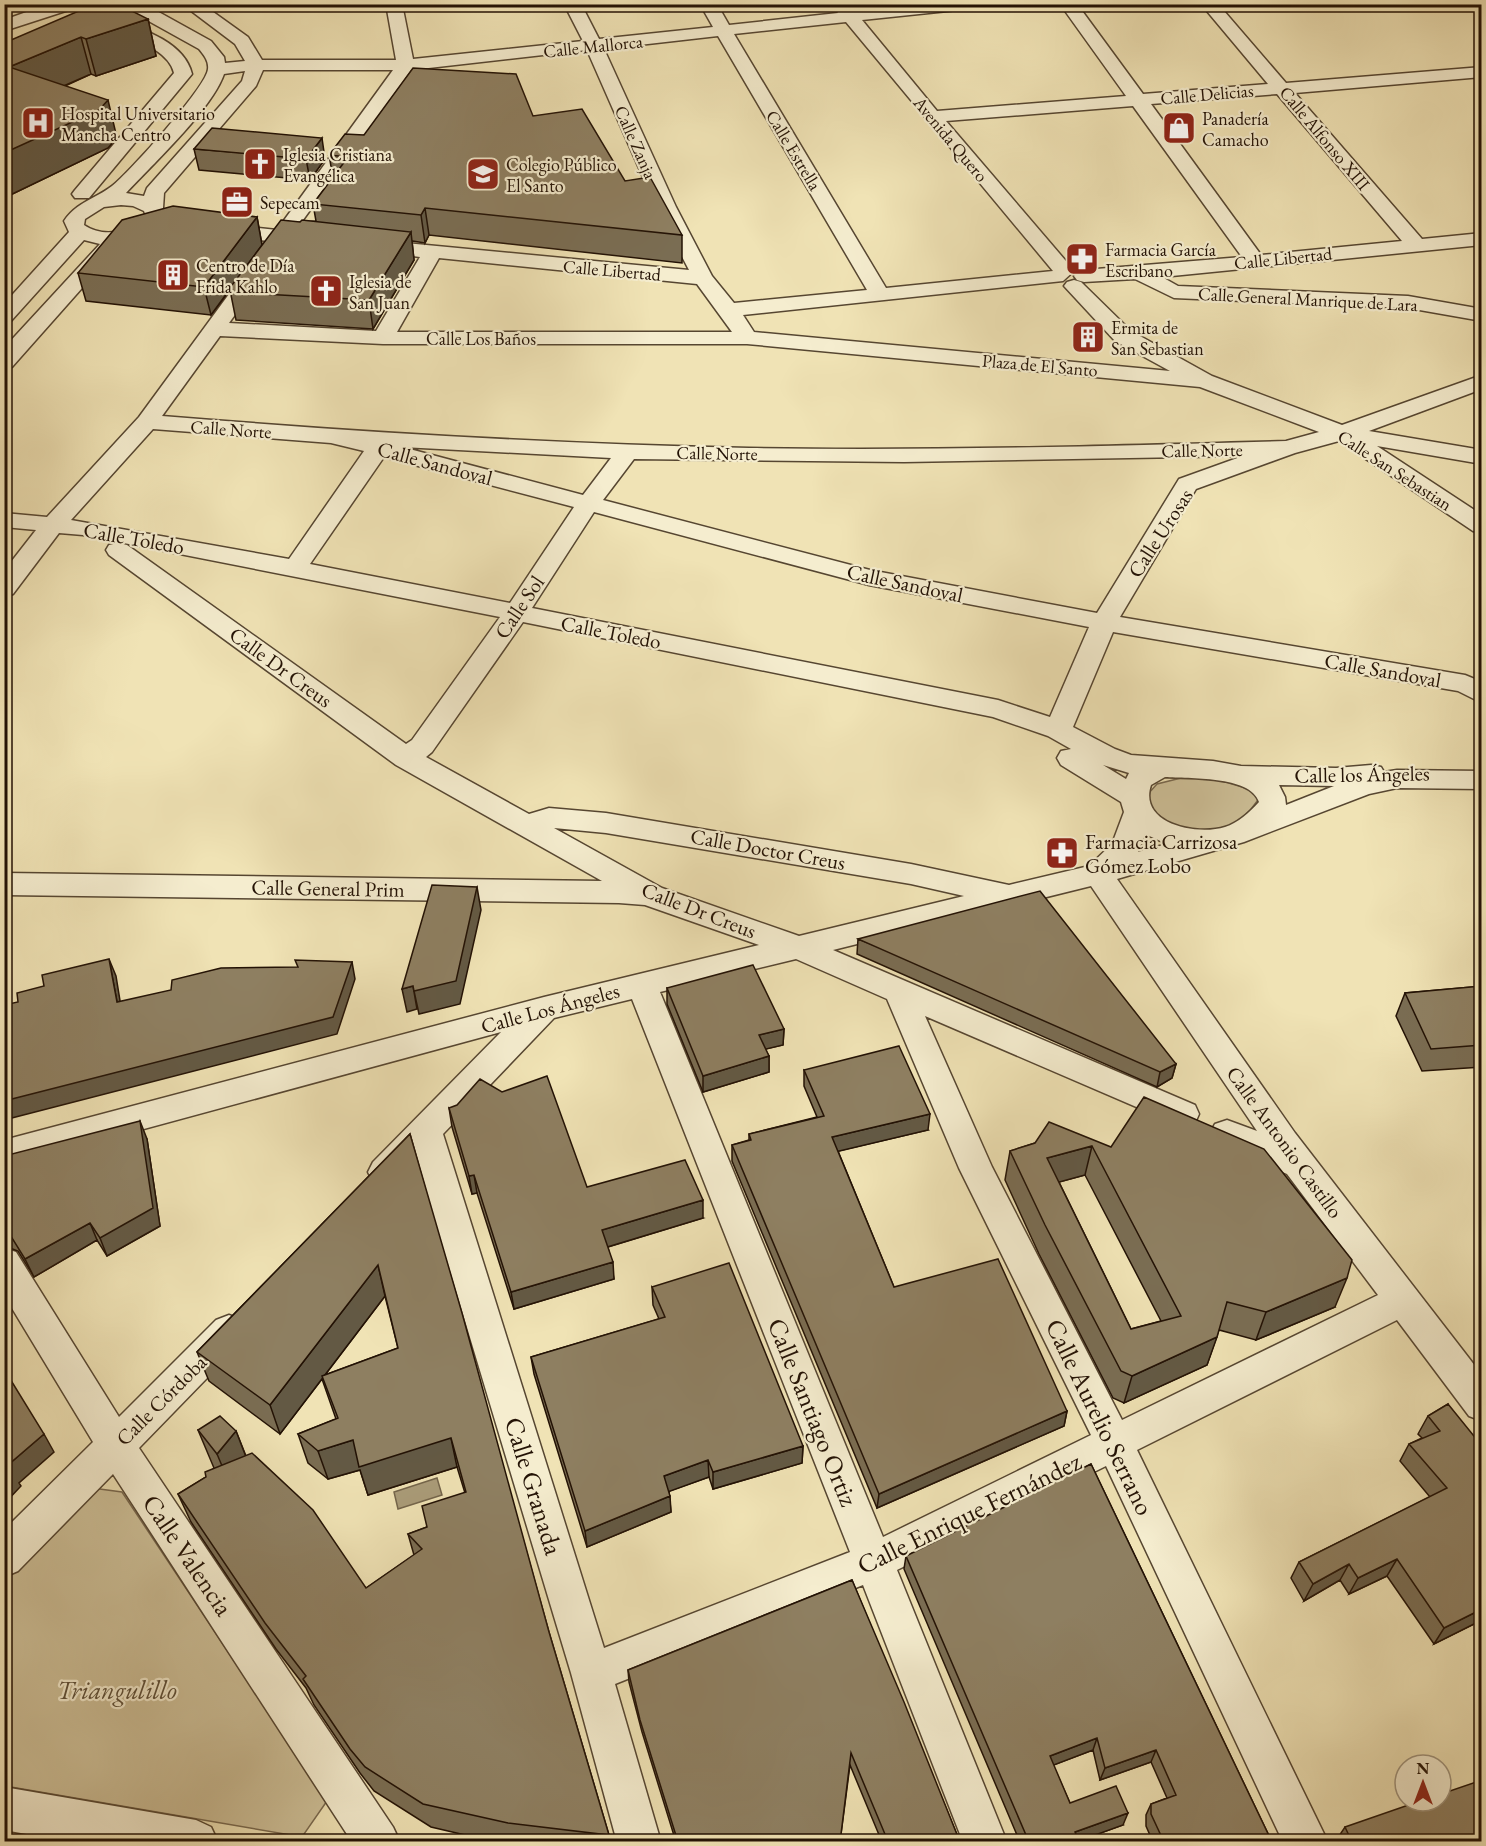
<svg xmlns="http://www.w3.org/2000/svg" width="1486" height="1846" viewBox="0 0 1486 1846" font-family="'EB Garamond',serif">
<rect width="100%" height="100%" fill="#f0e3b5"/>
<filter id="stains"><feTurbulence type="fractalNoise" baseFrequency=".00333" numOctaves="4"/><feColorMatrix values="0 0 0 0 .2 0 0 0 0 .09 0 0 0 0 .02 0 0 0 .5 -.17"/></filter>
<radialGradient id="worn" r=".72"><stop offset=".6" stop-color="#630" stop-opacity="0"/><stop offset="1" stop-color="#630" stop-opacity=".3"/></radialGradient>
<path fill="#cdbf97" stroke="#78684e" stroke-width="1.5" d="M1189 776 1209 777 1252 790 1258 800C1250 812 1236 826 1222 830 1204 836 1158 827 1150 808 1148 804 1148 798 1148 794L1157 784Z
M92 1488 122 1492 327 1801 302 1837 5 1786 4 1578Z"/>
<path fill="#aa9c79" stroke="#74654b" stroke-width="1.5" d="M437 1478 442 1495 398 1509 394 1492Z"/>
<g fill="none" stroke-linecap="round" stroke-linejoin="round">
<defs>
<path id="minor" d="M49 4H77L75 8 4 31V20Z
M118 4H141L155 10 211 41 224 57 225 63 245 61 235 44 182 4H202L248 37 262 60H396L386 4H402L413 59 583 41 564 4H581L599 39 713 27 700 4H717L729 25 838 13 834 7 835 4H849L854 11 917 4H975L967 9 862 20 937 111 1126 96 1060 4H1077L1143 94 1268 84 1201 4H1218L1286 83 1482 67V77L1295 93 1422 239 1482 233V245L1162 277 1178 286 1408 296 1482 309V321L1408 308 1174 298 1135 279 1084 282 1077 280 1074 276 1077 272 1084 270 1242 257 1133 106 946 121 1071 267 1074 271 1063 281 743 315 754 332 1170 371 1115 341 1064 286 1067 282 1074 280 1081 282 1131 331 1212 376 1342 425 1482 375V389L1369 431 1482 450V464L1377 446 1482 515V533L1473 531 1339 441 1295 453 1196 489 1120 617 1465 675 1482 682V703L1458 691 1113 632 1073 727 1115 749 1131 755 1213 761 1241 766 1336 768 1371 765 1381 767 1384 772 1397 770 1482 771V789L1397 788 1369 794 1244 842 1117 879 1295 1133 1482 1375V1421L1469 1416 1397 1320 1137 1450 1328 1842H1283L1106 1466 897 1570 1007 1842H963L863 1585 615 1684 661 1842H617L571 1673 417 1161C402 1176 396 1190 373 1182L368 1172 373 1162 501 1032 4 1167V1140L544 997 759 945 645 905 619 903 4 895V873L602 881 396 765 109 555 106 550 109 545 118 543 127 545 406 744 412 740 500 617 83 535 59 533 13 594 4 597V571L36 530 4 527V513L47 517 139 417 268 241 215 234 212 230 215 226 222 224 277 230 393 70H263L256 86 164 193 163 208 166 217C153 235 135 241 114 244L117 248 114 252 12 367 4 368V348L100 244 84 240 11 321 4 323V304L69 232 64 221C77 202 95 199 112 186 128 174 207 86 208 69 209 61 204 55 199 49ZM846 22 1053 271 886 288 734 34ZM718 36 867 290 734 303 712 276 676 207 604 49ZM587 50 656 207 689 270 374 240 367 242 364 246 367 250 420 257 376 331 229 323 287 243 311 245 318 243 321 239 318 235 295 231 411 70ZM245 71 242 81 147 188 144 196 126 193C153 164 212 109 224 74ZM1277 94 1402 241 1261 255 1151 104ZM121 205 133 206 144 211 146 216C131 233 103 238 84 225L85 219 104 207ZM439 258 697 284 732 332H397ZM220 336 383 344H747L1200 387 1319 432 1286 441C1107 446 928 451 749 448 553 444 358 432 162 416ZM153 429 331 443 364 451 289 559 71 520ZM402 447 611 458 583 495ZM1243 456 1179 479 1097 613 870 570 603 500 634 459 904 462ZM384 457 574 507 510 603 310 564ZM594 512 869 585 1089 627 1050 717 998 700 532 608ZM523 622 993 717 1048 736 1071 749 1061 751 1057 758 1061 765 1121 802 1124 812 1112 844 1089 866 1009 885 911 864 606 813 549 808 529 814 426 757 432 752ZM1103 765 1129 773 1126 779ZM1165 777C1188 779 1250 775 1259 802 1250 812 1238 823 1225 827 1197 836 1138 824 1151 785ZM1279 785 1334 786 1286 805 1285 797ZM554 828 606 833 911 884 964 896 799 936 662 888ZM1145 834 1167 844 1138 852ZM1091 886 1257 1131 1227 1120 1215 1124 1210 1133 1215 1142 1287 1174 1378 1295 1122 1420 992 1167 925 1016 1183 1127 1195 1123 1199 1114 1195 1105 833 950ZM796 959 887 999 959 1168 1091 1435 883 1537 660 992ZM632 999 850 1552 604 1648 443 1134 554 1018Z
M1473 4H1482V10Z
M118 23C145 28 185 44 192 74L89 198H75L72 194 75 190 174 73C170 54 144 43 127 36 120 33 114 33 110 28Z
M4 1248 16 1252 119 1417 216 1320 229 1315 242 1320 247 1331 242 1342 139 1448 393 1827 400 1842H352L113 1474 18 1571 4 1577V1530L93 1442 4 1295Z
M4 1787 196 1820 211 1827 218 1842H71L4 1830Z"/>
</defs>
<use href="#minor" stroke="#564631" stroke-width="3"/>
<use href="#minor" fill="#f5edcf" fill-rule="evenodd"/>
</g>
<path fill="#7a6d53" stroke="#231205" stroke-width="1.5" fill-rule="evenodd" d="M148 19 156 56 96 76 91 74 65 86 117 138 108 148 4 198V43Z
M533 116 625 181 682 235V263L429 235 425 243 412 241 414 260 373 329 236 320 230 290 211 315 86 301 78 273 257 217 262 245 300 222 316 221 313 204 333 178 329 155 364 135Z
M194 149 325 159 310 180 199 170Z
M858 939 1176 1064 1172 1078 1157 1087 857 954Z
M1482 986V1067L1422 1071 1396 1016 1405 993Z
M667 988 784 1029 783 1045 765 1049 769 1056V1072L703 1092 667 1004Z
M804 1070 928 1130 838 1151 894 1287 1067 1411 1064 1426 877 1508 732 1161V1145L749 1140V1134L817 1117 804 1086Z
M449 1108 587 1187 703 1218 608 1247 614 1279 514 1309 477 1193 472 1194 452 1127Z
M410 1134 549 1632 609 1835 610 1842H495L431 1827 374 1791 360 1773 314 1705 306 1688 276 1649 191 1522 178 1494 206 1477 214 1468 198 1430 236 1431 246 1456 366 1588 414 1555 408 1534 427 1527 465 1493 457 1467 368 1495 360 1470 328 1479 308 1463 298 1434 336 1419 322 1379 280 1434 209 1381 197 1352ZM385 1296 398 1348 325 1375Z
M147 1139 160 1226 107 1256 97 1240 34 1277 18 1251 10 1248 4 1240V1156Z
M1035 1143 1111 1147 1335 1307 1256 1340 1219 1330 1207 1365 1124 1403 1113 1398 1039 1254 1005 1180 1010 1151ZM1085 1175 1161 1321 1131 1329 1059 1182Z
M652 1287 803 1446 802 1463 713 1489 709 1477 669 1491 671 1512 587 1547 534 1374 531 1357 659 1319 653 1305Z
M1448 1404 1482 1620 1434 1644 1387 1576 1349 1594 1340 1580 1304 1601 1291 1578 1299 1562 1430 1497 1400 1461 1409 1444 1422 1438 1418 1434 1428 1416Z
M1091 1464 1272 1842H1153L1146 1826V1815L1151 1804 1167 1798 1151 1762 1100 1780 1093 1750 1053 1765 1070 1803 1123 1825 1078 1841 1079 1842H1020L904 1569 906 1556Z
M852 1580 960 1842H882L850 1765 840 1842H676L642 1732 629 1682 628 1670Z
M1345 1827 1482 1842H1335Z"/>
<path fill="#635944" stroke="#231205" stroke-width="1.5" d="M148 19 156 56 96 76 86 39Z
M81 37 91 74 20 105 9 67Z
M108 100 117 138 108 148 4 198V153Z
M322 138 325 159 310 180 306 159Z
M425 208 429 235 425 243 421 215Z
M257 217 262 245 211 315 204 287Z
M411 232 414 260 373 329 369 300Z
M477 887 481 910 460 1004 419 1014 414 991Z
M109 959 116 976 123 1019 117 1002Z
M352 962 355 979 337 1034 4 1120V1101Z
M413 986 417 1009 407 1012 402 989Z
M784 1029 783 1045 758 1051 759 1035Z
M769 1056V1072L703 1092V1076Z
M1176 1064 1172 1078 1157 1087 1160 1072Z
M930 1114 928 1130 831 1153 832 1137Z
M140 1121 147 1139 160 1226 107 1256 100 1238Z
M1092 1146 1085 1175 1041 1187 1047 1158Z
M474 1175 477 1193 472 1194 469 1176Z
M703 1200V1218L604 1248 602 1230Z
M90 1223 97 1240 34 1277 25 1259Z
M613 1262 614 1279 514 1309 511 1292Z
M378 1265 385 1296 280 1434 270 1405Z
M1347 1278 1335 1307 1256 1340 1266 1312Z
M1217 1337 1207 1365 1124 1403 1132 1376Z
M1067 1411 1064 1426 877 1508 879 1494Z
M236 1431 251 1470 233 1492 217 1454Z
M44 1434 54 1452 19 1483 21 1486 4 1504V1474L8 1465Z
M451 1438 457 1467 368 1495 360 1470 328 1479 318 1451 353 1440Z
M803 1446 802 1463 713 1489V1472Z
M708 1460 709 1477 665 1493 664 1476Z
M670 1496 671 1512 587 1547 585 1531Z
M1397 1559 1387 1576 1349 1594 1358 1578Z
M1349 1564 1340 1580 1304 1601 1313 1584Z
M1482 1609V1620L1434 1644 1444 1628Z
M1097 1738 1093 1750 1046 1768 1050 1756Z
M1156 1750 1151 1762 1100 1780 1105 1768Z
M1128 1813 1123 1825 1076 1842 1075 1832Z"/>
<path fill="#8e7f61" stroke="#231205" stroke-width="1.5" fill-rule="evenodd" d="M95 4H118L148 19 86 39 81 37 9 67 108 100 99 110 4 153V43Z
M413 68 516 74 533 116 582 109 625 181 650 177 682 235 425 208 421 215 313 204 348 157 329 155 345 134 364 135Z
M212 128 322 138 306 159 194 149Z
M173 206 257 217 204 287 78 273 122 220Z
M281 220 300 222 302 220 411 232 369 300 230 292 232 290 229 289Z
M432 885 477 887 456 981 414 991 413 986 402 989Z
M1040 891 1176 1064 1160 1072 858 939Z
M109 959 117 1002 171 990 172 980 221 968 298 967 295 960 352 962 333 1017 4 1101V1005L18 1002 17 993 44 986 42 975Z
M753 965 784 1029 759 1035 769 1056 703 1076 667 988Z
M1482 986V1045L1431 1049 1405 993Z
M899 1046 930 1114 832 1137 894 1287 998 1259 1067 1411 879 1494 732 1145 751 1140 749 1134 824 1116 804 1070Z
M547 1076 587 1187 685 1160 703 1200 602 1230 613 1262 511 1292 474 1175 469 1176 449 1108 457 1105 480 1079 502 1092Z
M1144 1097 1264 1149 1352 1260 1347 1278 1266 1312 1227 1302 1217 1337 1132 1376 1121 1371 1045 1225 1010 1151 1035 1143 1049 1122 1111 1147ZM1092 1146 1181 1316 1131 1329 1047 1158Z
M140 1121 153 1208 100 1238 90 1223 25 1259 9 1233 4 1231V1156Z
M410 1134 462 1313 549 1632 609 1835 508 1823 423 1804 365 1767 350 1749 303 1679 306 1676 265 1623 178 1494 206 1477 205 1472 252 1453 313 1510 366 1588 422 1549 408 1534 427 1527 422 1506 466 1492 451 1438 359 1467 353 1440 318 1451 298 1434 338 1418 322 1376 398 1348 378 1265 270 1405 197 1352Z
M729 1263 803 1446 713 1472 708 1460 664 1476 670 1496 585 1531 531 1357 665 1317 652 1287Z
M4 1369 44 1434 8 1465 11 1468 4 1474Z
M1448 1404 1482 1446V1609L1444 1628 1397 1559 1358 1578 1349 1564 1313 1584 1299 1562 1447 1488 1409 1444 1440 1431 1428 1416Z
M220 1416 236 1431 217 1454 198 1430Z
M1091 1464 1272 1842H1164L1151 1814V1804L1176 1795 1156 1750 1105 1768 1097 1738 1050 1756 1070 1803 1116 1786 1128 1813 1075 1832 1079 1842H1029L906 1556Z
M852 1580 904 1702 960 1842H896L887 1839 851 1753 840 1842H678L640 1720 628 1670Z
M1482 1780V1842H1352L1345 1827 1420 1801H1441V1794Z"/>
<defs>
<symbol id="hospital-square" viewBox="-11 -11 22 22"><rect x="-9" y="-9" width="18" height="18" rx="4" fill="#8f2418" stroke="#f5edcf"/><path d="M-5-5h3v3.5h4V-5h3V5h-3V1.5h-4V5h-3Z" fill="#fff"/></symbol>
<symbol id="shop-square" viewBox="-11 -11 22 22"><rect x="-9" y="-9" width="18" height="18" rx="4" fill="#8f2418" stroke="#f5edcf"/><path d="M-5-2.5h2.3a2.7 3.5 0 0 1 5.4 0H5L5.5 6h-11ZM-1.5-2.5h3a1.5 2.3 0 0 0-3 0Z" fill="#fff"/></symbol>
<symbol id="church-square" viewBox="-11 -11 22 22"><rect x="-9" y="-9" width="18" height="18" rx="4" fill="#8f2418" stroke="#f5edcf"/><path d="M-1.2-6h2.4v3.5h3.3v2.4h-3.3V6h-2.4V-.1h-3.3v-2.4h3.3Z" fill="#fff"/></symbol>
<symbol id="school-square" viewBox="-11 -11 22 22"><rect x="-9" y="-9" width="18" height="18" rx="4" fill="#8f2418" stroke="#f5edcf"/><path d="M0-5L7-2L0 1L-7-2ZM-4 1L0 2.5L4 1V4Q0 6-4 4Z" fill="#fff"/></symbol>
<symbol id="office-square" viewBox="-11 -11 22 22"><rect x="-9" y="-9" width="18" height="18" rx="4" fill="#8f2418" stroke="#f5edcf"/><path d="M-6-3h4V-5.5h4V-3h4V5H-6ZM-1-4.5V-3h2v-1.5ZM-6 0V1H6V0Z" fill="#fff"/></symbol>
<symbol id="pharmacy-square" viewBox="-11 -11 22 22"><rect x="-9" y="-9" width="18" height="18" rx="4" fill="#8f2418" stroke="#f5edcf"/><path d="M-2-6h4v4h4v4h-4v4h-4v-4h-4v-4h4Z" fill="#fff"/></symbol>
<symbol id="building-square" viewBox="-11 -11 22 22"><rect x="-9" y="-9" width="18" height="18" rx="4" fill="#8f2418" stroke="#f5edcf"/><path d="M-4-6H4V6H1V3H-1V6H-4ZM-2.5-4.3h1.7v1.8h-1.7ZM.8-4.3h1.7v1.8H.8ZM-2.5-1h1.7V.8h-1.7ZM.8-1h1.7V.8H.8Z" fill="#fff"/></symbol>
</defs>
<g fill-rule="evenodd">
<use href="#hospital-square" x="19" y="104" width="38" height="38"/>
<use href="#shop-square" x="1160" y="109" width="38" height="38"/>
<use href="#church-square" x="241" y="145" width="38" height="38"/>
<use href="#school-square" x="464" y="155" width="38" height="38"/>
<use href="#office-square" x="218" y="183" width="38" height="38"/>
<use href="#pharmacy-square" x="1063" y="240" width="38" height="38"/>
<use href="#building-square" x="154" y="256" width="38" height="38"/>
<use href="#church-square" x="307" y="272" width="38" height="38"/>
<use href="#building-square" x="1069" y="318" width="38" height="38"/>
<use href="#pharmacy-square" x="1043" y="834" width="38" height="38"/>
</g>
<g text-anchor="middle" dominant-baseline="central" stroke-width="4.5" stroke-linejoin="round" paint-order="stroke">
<g font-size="18" fill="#231205" stroke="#f5edcf">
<text transform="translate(593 46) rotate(-6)">Calle Mallorca</text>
<text transform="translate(1207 94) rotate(-5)">Calle Delicias</text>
<text transform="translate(1325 138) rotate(50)">Calle Alfonso XIII</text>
<text transform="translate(951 139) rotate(50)">Avenida Quero</text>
<text transform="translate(636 142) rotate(66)">Calle Zanja</text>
<text transform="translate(794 150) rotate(59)">Calle Estrella</text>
<text transform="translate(1283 258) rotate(-6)">Calle Libertad</text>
<text transform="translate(612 270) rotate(5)">Calle Libertad</text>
<text transform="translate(1308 299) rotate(3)">Calle General Manrique de Lara</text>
<text x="481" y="338">Calle Los Baños</text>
<text transform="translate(1040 365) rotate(5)">Plaza de El Santo</text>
<text transform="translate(231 429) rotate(4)">Calle Norte</text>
<text transform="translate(1202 450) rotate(-1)">Calle Norte</text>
<text transform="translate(717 453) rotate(1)">Calle Norte</text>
<text transform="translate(1395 470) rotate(33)">Calle San Sebastian</text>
</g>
<g font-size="18" fill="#231205" stroke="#f5edcf" text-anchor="start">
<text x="61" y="113">Hospital Universitario<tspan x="61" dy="21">Mancha Centro</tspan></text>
<text x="1202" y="118">Panadería<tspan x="1202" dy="21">Camacho</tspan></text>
<text x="283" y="154">Iglesia Cristiana<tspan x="283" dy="21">Evangélica</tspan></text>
<text x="506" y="164">Colegio Público<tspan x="506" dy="21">El Santo</tspan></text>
<text x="260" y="202">Sepecam</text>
<text x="1105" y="249">Farmacia García<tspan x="1105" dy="21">Escribano</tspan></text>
<text x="196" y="265">Centro de Día<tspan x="196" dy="21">Frida Kahlo</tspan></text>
<text x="349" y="281">Iglesia de<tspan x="349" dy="21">San Juan</tspan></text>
<text x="1111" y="327">Ermita de<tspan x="1111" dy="21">San Sebastian</tspan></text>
</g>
<g font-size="21" fill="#231205" stroke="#f5edcf">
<text transform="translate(435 463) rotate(15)">Calle Sandoval</text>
<text transform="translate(1160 533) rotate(-57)">Calle Urosas</text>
<text transform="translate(134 538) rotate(10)">Calle Toledo</text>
<text transform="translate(905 583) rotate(12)">Calle Sandoval</text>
<text transform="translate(519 607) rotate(-56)">Calle Sol</text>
<text transform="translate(611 632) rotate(11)">Calle Toledo</text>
<text transform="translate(281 667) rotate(36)">Calle Dr Creus</text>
<text transform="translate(1383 670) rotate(10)">Calle Sandoval</text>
<text transform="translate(1362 774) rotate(-1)">Calle los Ángeles</text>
<text transform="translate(768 849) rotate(10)">Calle Doctor Creus</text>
<text transform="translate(328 888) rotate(1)">Calle General Prim</text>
<text transform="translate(699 910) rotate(21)">Calle Dr Creus</text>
<text transform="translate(550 1008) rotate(-15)">Calle Los Ángeles</text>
<text transform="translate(1285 1142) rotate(54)">Calle Antonio Castillo</text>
<text transform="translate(161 1400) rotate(-45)">Calle Córdoba</text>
</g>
<g font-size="21" fill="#231205" stroke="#f5edcf" text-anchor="start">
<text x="1085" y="841">Farmacia Carrizosa<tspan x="1085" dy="24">Gómez Lobo</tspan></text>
</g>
<g font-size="26" fill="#231205" stroke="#f5edcf">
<text transform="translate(813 1412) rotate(68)">Calle Santiago Ortiz</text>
<text transform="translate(1100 1417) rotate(64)">Calle Aurelio Serrano</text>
<text transform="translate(534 1486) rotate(73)">Calle Granada</text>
<text transform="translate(969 1513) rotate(-26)">Calle Enrique Fernández</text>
<text transform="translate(188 1555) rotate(56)">Calle Valencia</text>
</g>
<g font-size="26" font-style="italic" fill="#5e4f38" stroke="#f5edcf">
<text x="117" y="1690">Triangulillo</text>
</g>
</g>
<rect width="1486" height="1846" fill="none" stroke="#f0e3b5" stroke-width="24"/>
<rect x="6" y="6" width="1474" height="1834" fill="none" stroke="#231205" stroke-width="3"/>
<rect x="12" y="12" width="1462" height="1822" fill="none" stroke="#231205" stroke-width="1.5"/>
<g transform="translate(1423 1783)"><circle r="28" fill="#f5edcf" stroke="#a1957e" stroke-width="1.5"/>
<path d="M0-4.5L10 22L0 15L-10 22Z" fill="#8f2418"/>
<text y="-9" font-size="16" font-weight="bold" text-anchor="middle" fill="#231205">N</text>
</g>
<rect width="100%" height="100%" filter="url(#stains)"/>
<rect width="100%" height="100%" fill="url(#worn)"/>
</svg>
